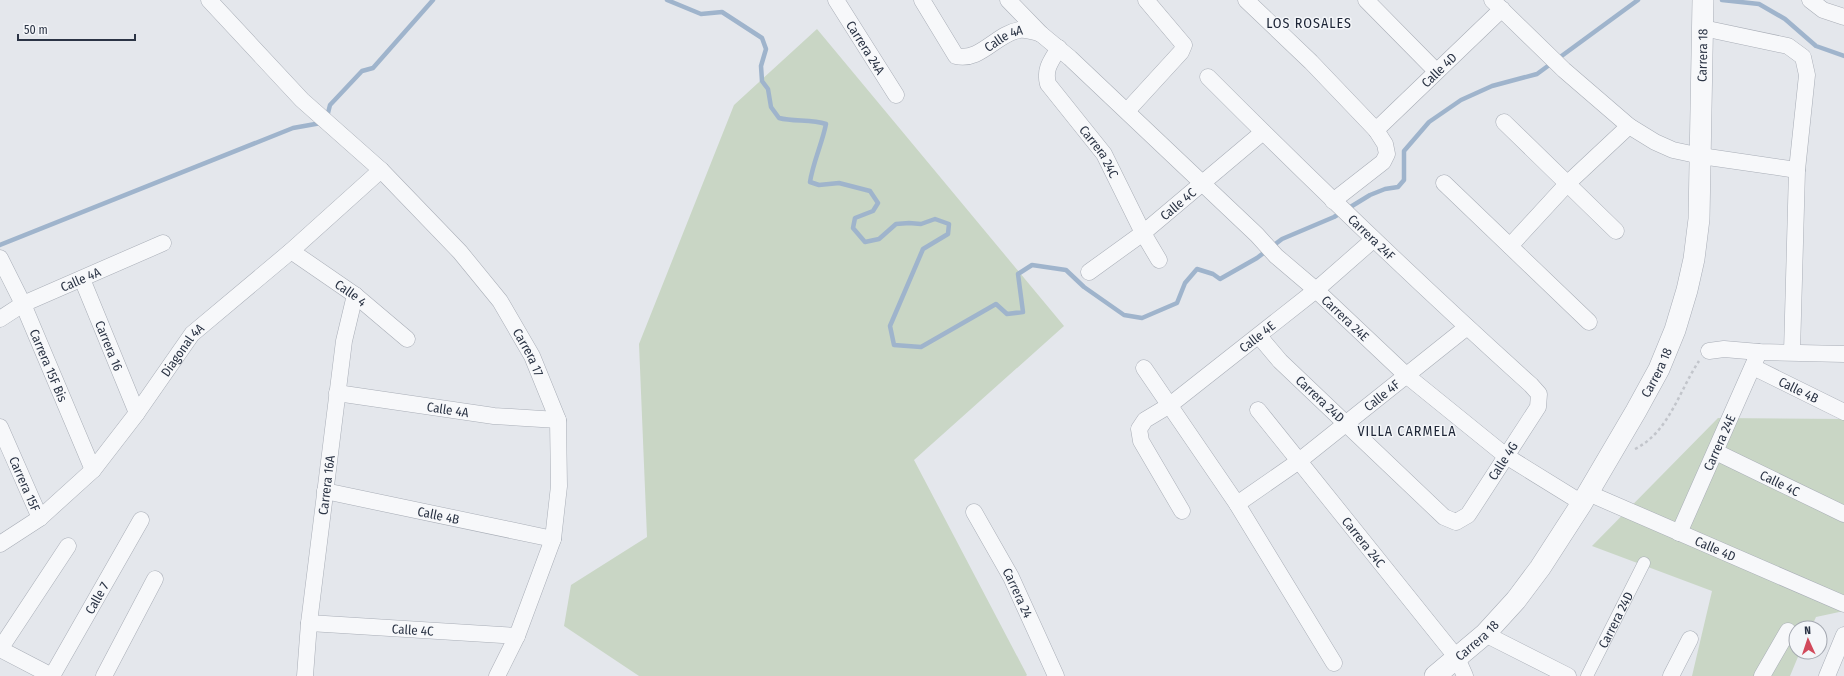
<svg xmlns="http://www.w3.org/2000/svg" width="1844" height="676" viewBox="0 0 1844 676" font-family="'Fira Sans Condensed',sans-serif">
<rect width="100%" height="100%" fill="#e4e7ec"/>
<path fill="#c9d6c5" d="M817 29 1064 326 914 460 1027 675 1026 676H639L564 626 571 585 647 537 639 344 734 105Z
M1718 418 1844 419V611L1816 617 1811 628H1796V652H1800L1790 676H1692L1712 591 1592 546Z"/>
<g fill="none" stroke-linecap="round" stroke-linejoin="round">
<path stroke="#9fb4cc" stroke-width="4.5" d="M667 0 701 14 722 12 762 38 766 49 761 66 762 81 768 89 771 107 779 118C794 122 811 119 826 124 822 144 813 162 810 182L819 185 839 183 870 191 878 203 873 211 855 218 853 228 865 242 879 239 896 224 909 223 921 224 935 219 949 224 948 234 923 249 890 326 894 345 921 347 996 304 1007 314 1023 312 1018 274 1032 265 1066 270 1084 287 1124 315 1142 318 1177 303 1185 283 1197 269 1213 274 1220 279 1257 258 1282 239 1334 217 1370 195 1385 189 1398 187 1404 180V151L1429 122 1461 100 1492 86 1537 74 1638 0
M1722 0 1759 4 1785 19 1816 46 1844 56
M327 117 330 105 362 71 373 68 433 0
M0 245 293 128 321 123"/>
<defs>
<g id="pedestrian">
<path id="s1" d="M1587 676 1644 563"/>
</g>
<g id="minor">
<path id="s2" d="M209 0 302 100 381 170 460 252 500 301 532 356 558 420 559 486 553 539 517 636 497 676"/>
<path id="s3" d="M836 0 896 95"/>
<path id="s4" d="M922 0 956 56C980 62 996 34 1019 30 1026 29 1035 32 1041 34"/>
<path id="s5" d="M1008 0 1041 34 1070 58 1257 235 1276 256 1316 290 1406 375 1506 456 1582 503"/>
<path d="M1246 0 1311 62 1376 130 1385 144 1387 154 1383 162 1333 201"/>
<path d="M1366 0 1436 71"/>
<path d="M1492 0 1564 70 1629 126 1655 142 1673 150 1701 156 1797 170"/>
<path d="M1810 0 1823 10 1844 17"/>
<path d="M1703 28 1788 46 1803 57 1807 75 1797 170 1792 352"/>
<path id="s6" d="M1059 48C1051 61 1044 69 1048 84L1104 154 1143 233 1159 260"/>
<path id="s7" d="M1208 77C1313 182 1420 285 1531 385L1539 394 1538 407 1468 515 1456 522 1444 517 1280 361 1259 336"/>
<path d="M1127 111 1181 52 1184 45 1146 0"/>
<path d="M1504 122 1616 231"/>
<path id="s8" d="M1376 130 1502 9"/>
<path d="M1444 183 1589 322"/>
<path d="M1510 246 1567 184 1629 126"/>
<path id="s9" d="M291 251 355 295 407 339"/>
<path id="s10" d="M0 258 23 304 93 470"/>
<path id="s11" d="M1089 272 1143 233 1263 132"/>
<path id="s12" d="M82 279 137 413"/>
<path id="s13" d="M0 319 23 304 163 243"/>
<path d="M1709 351 1724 349 1759 352 1844 354"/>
<path id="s14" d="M1753 367 1844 412"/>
<path d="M1144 368 1237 504 1334 663"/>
<path id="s15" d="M337 393 494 416 558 420"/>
<path id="s16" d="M1258 410 1457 658 1465 676"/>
<path id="s17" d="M0 427 40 518"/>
<path id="s18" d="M1716 452 1844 514"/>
<path id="s19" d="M325 491 553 539"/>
<path id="s20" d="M1588 493 1844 604"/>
<path id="s21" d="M1237 504 1299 461 1467 327"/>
<path id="s22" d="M1182 511 1141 441 1139 429 1145 420 1170 405 1316 290 1373 240"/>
<path id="s23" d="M974 512 1011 577 1056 676"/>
<path id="s24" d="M1679 533 1759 352"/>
<path id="s25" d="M0 544 40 518 93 470 137 413 192 334 291 251 381 170"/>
<path id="s26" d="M309 623 517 636"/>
<path d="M1485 634 1568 676"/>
<path d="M0 649 68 546"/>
<path d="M0 649 52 676"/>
<path id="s27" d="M52 676 141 520"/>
<path d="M104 676 155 579"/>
<path id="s28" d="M305 676 309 623 344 341 355 295"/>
<path d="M1671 676 1690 639"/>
<path d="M1762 676 1788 631"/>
<path d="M1827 676 1844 635"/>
</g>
<g id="tertiary">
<path id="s29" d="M1435 676 1485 634 1516 600 1540 568 1582 503 1636 411 1659 369 1675 330 1687 290 1694 259 1699 219 1703 0"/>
</g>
</defs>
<use href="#pedestrian" stroke="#a9aeb7" stroke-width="13"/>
<use href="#minor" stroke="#a9aeb7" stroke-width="17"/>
<use href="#tertiary" stroke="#a9aeb7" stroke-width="22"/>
<path stroke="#c2c5cb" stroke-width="2.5" stroke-dasharray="3 3" stroke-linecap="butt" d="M1635 449C1669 432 1679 391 1699 361"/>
<use href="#pedestrian" stroke="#f7f8fa" stroke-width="12"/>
<use href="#minor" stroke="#f7f8fa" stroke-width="16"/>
<use href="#tertiary" stroke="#f7f8fa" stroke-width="21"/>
</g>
<g text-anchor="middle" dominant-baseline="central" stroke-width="3" stroke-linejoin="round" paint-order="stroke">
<g font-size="13" fill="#2b3445" stroke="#f4f6f9">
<text stroke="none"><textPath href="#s4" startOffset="118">Calle 4A</textPath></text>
<text stroke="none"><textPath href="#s3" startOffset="56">Carrera 24A</textPath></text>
<text stroke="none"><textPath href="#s29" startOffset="703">Carrera 18</textPath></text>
<text stroke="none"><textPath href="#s8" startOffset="87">Calle 4D</textPath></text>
<text stroke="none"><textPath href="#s6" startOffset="124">Carrera 24C</textPath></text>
<text stroke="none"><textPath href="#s11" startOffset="112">Calle 4C</textPath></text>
<text stroke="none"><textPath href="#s7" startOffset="229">Carrera 24F</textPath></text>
<text stroke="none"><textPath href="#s13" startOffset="90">Calle 4A</textPath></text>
<text stroke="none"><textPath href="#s9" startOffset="73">Calle 4</textPath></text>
<text stroke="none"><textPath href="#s5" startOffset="464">Carrera 24E</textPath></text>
<text stroke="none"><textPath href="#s22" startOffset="244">Calle 4E</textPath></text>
<text stroke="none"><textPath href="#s12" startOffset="72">Carrera 16</textPath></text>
<text stroke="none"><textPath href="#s25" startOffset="269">Diagonal 4A</textPath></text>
<text stroke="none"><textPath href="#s2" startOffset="478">Carrera 17</textPath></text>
<text stroke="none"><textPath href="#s10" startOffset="118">Carrera 15F Bis</textPath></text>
<text stroke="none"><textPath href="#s29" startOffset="379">Carrera 18</textPath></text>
<text stroke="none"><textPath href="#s14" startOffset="51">Calle 4B</textPath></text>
<text stroke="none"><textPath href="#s21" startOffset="181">Calle 4F</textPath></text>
<text transform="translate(1320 399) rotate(43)">Carrera 24D</text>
<text stroke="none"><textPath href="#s15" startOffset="112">Calle 4A</textPath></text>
<text stroke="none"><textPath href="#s24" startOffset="99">Carrera 24E</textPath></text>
<text transform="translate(1503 461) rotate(-57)">Calle 4G</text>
<text stroke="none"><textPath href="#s17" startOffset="62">Carrera 15F</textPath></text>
<text stroke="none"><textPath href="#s18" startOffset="71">Calle 4C</textPath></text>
<text stroke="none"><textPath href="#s28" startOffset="192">Carrera 16A</textPath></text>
<text stroke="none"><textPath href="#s19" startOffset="116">Calle 4B</textPath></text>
<text stroke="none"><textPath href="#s16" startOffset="169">Carrera 24C</textPath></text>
<text stroke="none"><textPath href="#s20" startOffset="139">Calle 4D</textPath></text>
<text stroke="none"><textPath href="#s23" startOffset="92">Carrera 24</textPath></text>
<text stroke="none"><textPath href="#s27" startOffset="90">Calle 7</textPath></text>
<text stroke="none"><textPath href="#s1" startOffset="63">Carrera 24D</textPath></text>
<text stroke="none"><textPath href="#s26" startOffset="104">Calle 4C</textPath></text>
<text stroke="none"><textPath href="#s29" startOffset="55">Carrera 18</textPath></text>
</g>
<g font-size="14" letter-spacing="1" fill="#1d2536" stroke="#f4f6f9">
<text x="1309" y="23">LOS ROSALES</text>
<text x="1407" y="431">VILLA CARMELA</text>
</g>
</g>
<g transform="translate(1808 640) rotate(357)"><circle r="19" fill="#f4f6f9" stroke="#a4a8b1"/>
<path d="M0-3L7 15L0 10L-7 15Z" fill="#d1495b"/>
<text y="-6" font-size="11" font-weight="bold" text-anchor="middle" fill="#2b3445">N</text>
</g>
<path d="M18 34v6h117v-6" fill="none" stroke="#2b3445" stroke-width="2"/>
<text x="24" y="34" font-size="12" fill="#2b3445" stroke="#f4f6f9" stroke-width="3" paint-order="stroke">50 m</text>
</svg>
